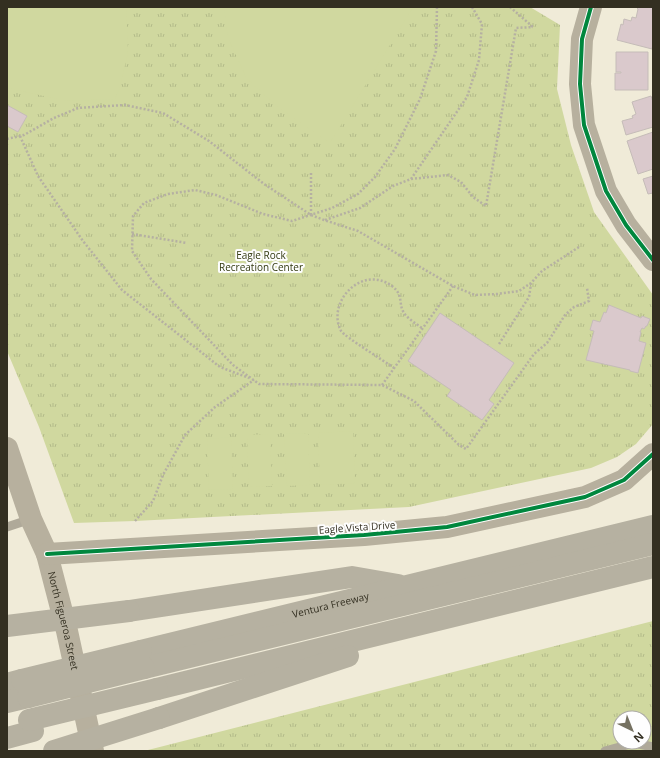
<svg xmlns="http://www.w3.org/2000/svg" width="660" height="758" viewBox="0 0 660 758" font-family="'Open Sans',sans-serif">
<defs>
<pattern id="grass-tufts" width="24" height="20" patternUnits="userSpaceOnUse"><rect width="24" height="20" fill="#d0d89f"/><path d="M3 7l-1-3M5 7V3M7 7l1-3M15 17l-1-3M17 17v-4M19 17l1-3" fill="none" stroke="#b3ba89"/></pattern>
</defs>
<rect width="100%" height="100%" fill="#f0ebd8"/>
<path fill="url(#grass-tufts)" fill-rule="evenodd" d="M7 7H530L560 25 557 89 571 145 594 212 653 295V424L636 444 617 457 591 468 409 507 135 521 74 523 39 427 7 351Z
M653 621V751H144ZM620 718H644V742H620Z"/>
<path fill="#d0d89f" d="M7 7H126L128 52 120 87 115 99 67 101 7 88Z
M224 7H413L330 143 278 107 247 79 228 38Z
M353 431 355 483 320 485 318 433Z
M308 433 310 485 287 486 284 434Z
M270 434 272 486 249 487 247 435Z
M231 437 233 489 209 490 207 439Z"/>
<path fill="#dac9cc" stroke="#c5bcb8" d="M636 7H653V44L652 49 617 40 621 24 623 25 624 19 631 21 632 17 636 18 638 9Z
M616 52H648V90H615V73H621V72H616Z
M651 96 653 102V127L626 135 622 121 633 118 632 116 636 114 632 102Z
M7 105 27 116 18 132 7 126Z
M653 132V169L638 174 627 141Z
M653 176V193L648 194 643 179Z
M609 305 641 318 642 316 650 319 647 326H646L644 329 642 328 640 332H641L639 341 646 343 638 373 630 371V370L586 360 594 331 590 330 593 320 600 322 604 312 606 313Z
M440 313 514 363 489 400 494 404 482 420 447 396 451 390 408 361Z"/>
<g fill="none" stroke-linecap="round" stroke-linejoin="round">
<path stroke="#b5b0a2" stroke-width="2.5" stroke-dasharray="2 2" stroke-linecap="butt" d="M437 7 436 51 420 99 395 149 375 177 358 194 332 208 292 221 263 214 216 195 195 190 168 194 144 203 133 216 132 251 151 279 233 365 259 384 382 385 414 401 459 445 466 449 534 354 547 343 565 315 574 307 589 301 587 288
M510 7 533 27
M20 136 38 176 83 241 122 290 220 367 249 378
M7 139 24 135 54 118 78 108 125 105 163 113 209 141 264 184 311 215 324 220 358 231 453 286 475 295 497 294 519 291 531 283 542 271 579 247
M311 173V214
M411 179 467 97 479 60 482 24 472 7
M325 220 360 208 393 186 411 179 448 175 461 182 473 197 486 206 516 28 533 27
M132 234 187 243
M499 344 529 297 531 284
M394 368C386 362 345 337 341 331 326 302 362 264 392 286 404 295 398 304 404 313 408 319 417 324 423 329
M382 385 453 286
M135 521 153 501 163 475 185 435 215 407 254 380"/>
<path stroke="#afa999" stroke-width="9" d="M7 527 31 519
M605 751 634 743 653 747"/>
<g stroke="#b7b09e" stroke-width="22">
<path d="M591 7 582 39 580 84 584 125 606 191 626 225 653 260"/>
<path id="s1" d="M7 448 31 519 47 554 67 631 93 751"/>
<path d="M47 554 364 535 447 527 585 497 624 480 653 454"/>
</g>
<g stroke="#b6b1a1" stroke-width="22">
<path d="M129 611 352 577 398 585"/>
<path id="s2" d="M141 651 653 526"/>
<path d="M144 668 653 544"/>
<path d="M7 684 22 680"/>
<path d="M157 689 653 567"/>
<path d="M7 702 28 697"/>
<path d="M159 718 348 656"/>
<path d="M7 738 33 731"/>
</g>
<path stroke="#b6b1a1" stroke-width="22" d="M7 626 129 611
M22 680 141 651
M28 697 144 668
M29 720 157 689
M54 751 159 718"/>
<defs>
<path id="cycleway" d="M591 7 582 39 580 84 584 125 606 191 626 225 653 260
M47 554 364 535 447 527 585 497 624 480 653 454"/>
</defs>
<use href="#cycleway" stroke="#fefefe" stroke-width="6"/>
<use href="#cycleway" stroke="#00873e" stroke-width="4"/>
</g>
<g text-anchor="middle" dominant-baseline="central" stroke-width="4" stroke-linejoin="round" paint-order="stroke">
<g font-size="10" fill="#333a11" stroke="#fefefe">
<text x="261" y="255">Eagle Rock<tspan x="261" dy="12">Recreation Center</tspan></text>
</g>
<g font-size="10" fill="#332f21" stroke="#fefefe">
<text transform="translate(357 527) rotate(-4)">Eagle Vista Drive</text>
<text stroke="none"><textPath href="#s2" startOffset="195">Ventura Freeway</textPath></text>
<text stroke="none"><textPath href="#s1" startOffset="182">North Figueroa Street</textPath></text>
</g>
</g>
<rect width="660" height="758" fill="none" stroke="#332f21" stroke-width="16"/>
<g transform="translate(632 730) rotate(137)"><circle r="19" fill="#fefefe" stroke="#adaba6"/>
<path d="M0-3L7 15L0 10L-7 15Z" fill="#757161"/>
<text y="-6" font-size="11" font-weight="bold" text-anchor="middle" fill="#332f21">N</text>
</g>
</svg>
